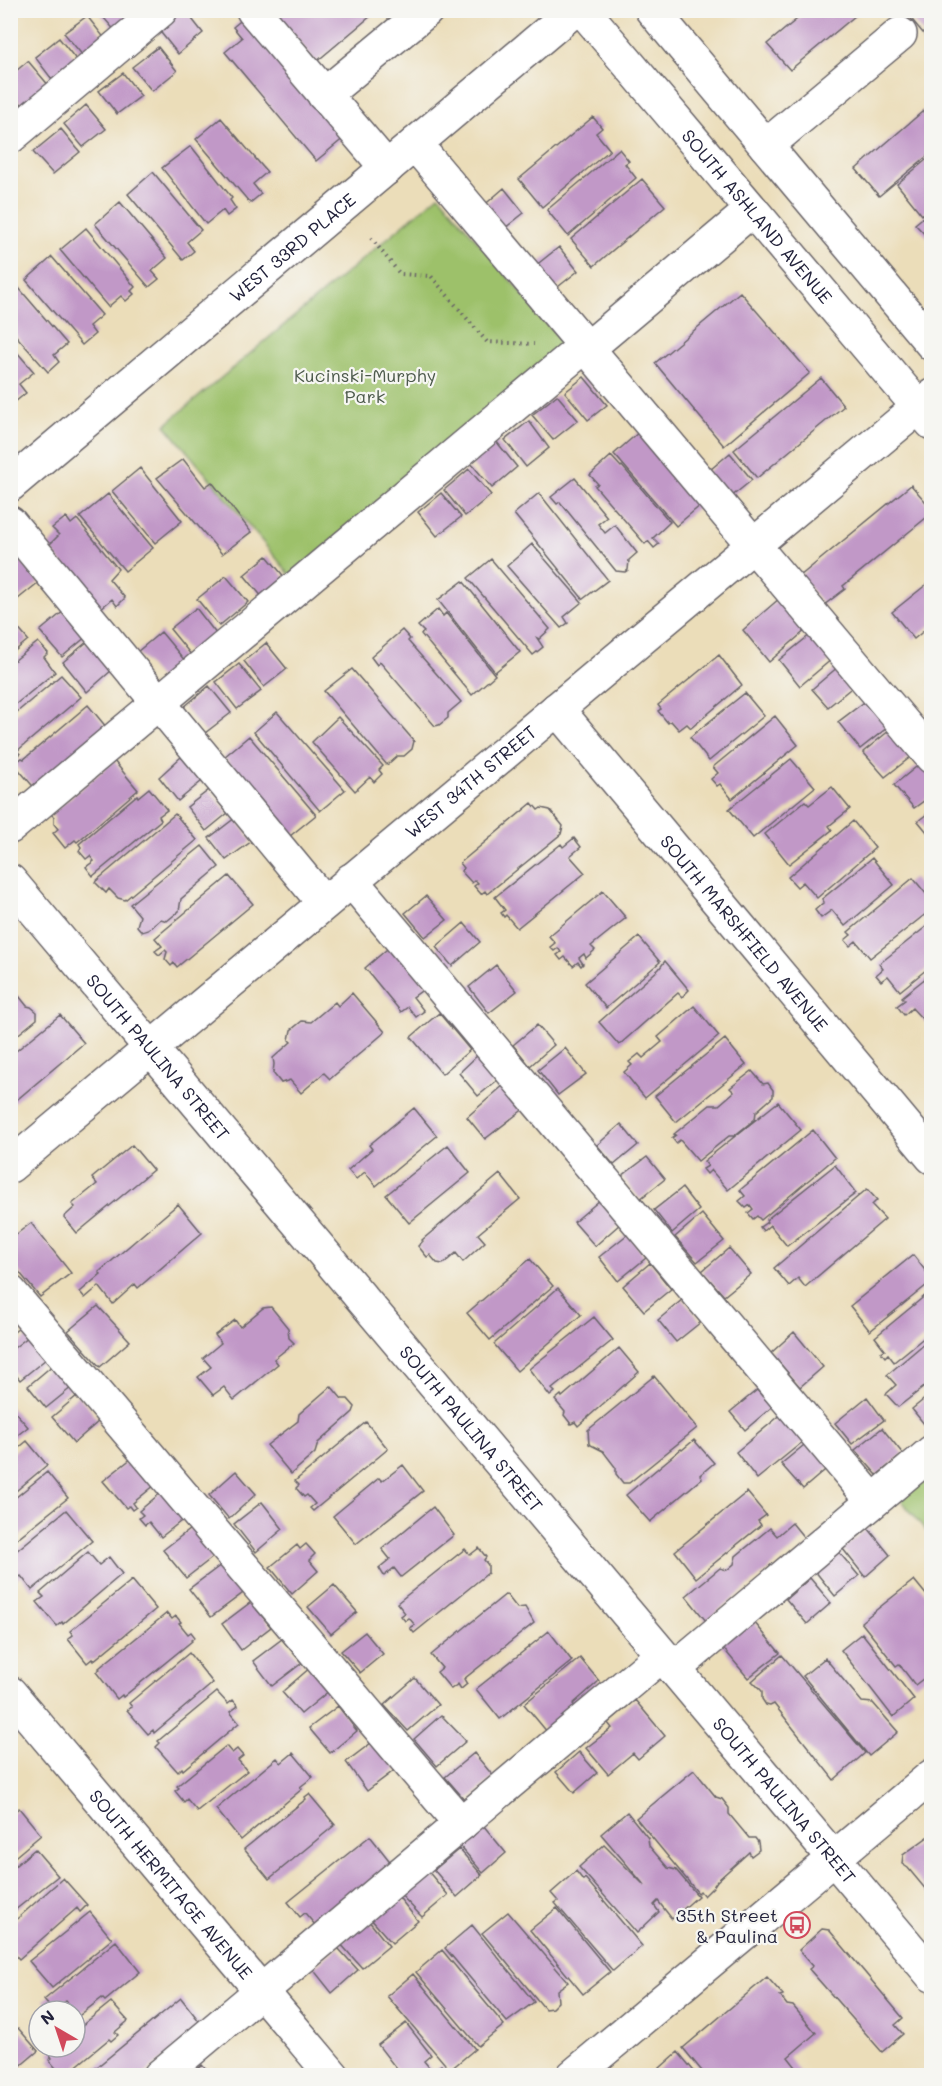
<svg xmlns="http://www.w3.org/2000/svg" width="942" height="2086" viewBox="0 0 942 2086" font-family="Mali,sans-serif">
<rect width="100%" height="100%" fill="#f6f6f2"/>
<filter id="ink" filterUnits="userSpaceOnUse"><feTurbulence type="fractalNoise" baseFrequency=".0167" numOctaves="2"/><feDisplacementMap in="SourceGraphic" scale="12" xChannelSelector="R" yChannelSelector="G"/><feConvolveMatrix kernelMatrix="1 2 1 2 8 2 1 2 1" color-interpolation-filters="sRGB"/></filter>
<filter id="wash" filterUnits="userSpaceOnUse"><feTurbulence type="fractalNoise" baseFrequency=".008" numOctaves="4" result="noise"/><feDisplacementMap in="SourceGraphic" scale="24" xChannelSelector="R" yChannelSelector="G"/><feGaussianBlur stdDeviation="1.35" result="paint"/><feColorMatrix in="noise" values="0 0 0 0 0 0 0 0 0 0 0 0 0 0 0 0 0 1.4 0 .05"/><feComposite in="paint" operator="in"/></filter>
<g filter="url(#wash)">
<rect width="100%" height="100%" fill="#ebddb9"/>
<path fill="#9dc16b" stroke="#607253" stroke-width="1.5" d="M439 195 565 345 291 576 165 425Z
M931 1458V1537L893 1490Z"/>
<g id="blocks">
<path fill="#c198c7" d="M97 10H135L138 14 117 33Z
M182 10H185L203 33 178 54 158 29Z
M273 10H378L316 62Z
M808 10H862L790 70 767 44Z
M904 10H932V44Z
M87 16 106 40 84 57 64 33Z
M245 17 345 137 316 161 225 52 242 38 233 27Z
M59 38 78 62 54 82 35 57Z
M158 47 177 71 152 91 132 67Z
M28 61 50 87 25 108 10 91V76Z
M123 73 141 96 117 114 99 91Z
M86 105 106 129 83 147 64 124Z
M929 106 932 109V152L879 196 856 169Z
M593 117 602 128 596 133 610 150 542 207 519 179Z
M221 118 267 172 253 184 261 194 250 203 196 139Z
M61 129 80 152 53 174 33 152Z
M191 146 232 198 230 200 236 209 227 216 223 210 206 224 162 168Z
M619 149 629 161 625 164 636 178 568 236 547 210Z
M932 155V207L922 215 897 184Z
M153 172 201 230 187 242 194 251 183 260 128 194Z
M642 179 665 206 594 266 571 239Z
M504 188 524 213 500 232 481 208Z
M120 202 167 258 152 271 159 279 149 287 95 224Z
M932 210V242L915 224Z
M86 228 135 287 131 291 134 294 126 301 121 296 108 307 60 250Z
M559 247 578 271 554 290 535 266Z
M52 257 102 315 89 326 95 334 82 345 26 280Z
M18 287 67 344 54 355 59 362 48 372 10 329V293Z
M740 292 810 373 724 446 655 363Z
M10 344 34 372 19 384 26 393 15 402 10 396Z
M584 377 607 405 588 420 565 392Z
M821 378 844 406 757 478 734 450Z
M557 395 578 420 553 440 532 415Z
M529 421 549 448 526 467 505 440Z
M639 432 701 505 676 526 614 454Z
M496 441 517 467 492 488 470 462Z
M730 453 752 480 726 501 704 475Z
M611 456 621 467 622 466 670 522 653 538 659 544 654 548 648 541 645 544 595 486 598 484 590 475Z
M183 459 205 487 212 482 251 532 222 554 157 478Z
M140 468 182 521 155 543 112 491Z
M469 469 491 495 465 516 444 490Z
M575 478 607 517 598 524 605 533 615 525 637 553 629 560 628 570 625 572 616 571 560 502 557 504 551 497Z
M911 485 932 509V513L843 586 845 589 824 605 800 576Z
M441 493 461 517 437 536 418 512Z
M539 493 608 580 583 599 514 514Z
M108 494 153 548 125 571 80 517Z
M66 517 71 524 77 519 118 569 109 579 125 598 117 606 112 599 100 609 48 546 59 535 52 528Z
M532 544 582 602 564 617 568 623 561 628 507 566Z
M267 556 286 579 263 598 244 575Z
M18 557 39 582 18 599 10 589V564Z
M491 559 550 629 539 639 537 638 543 647 533 655 468 578Z
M226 576 248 602 219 626 197 599Z
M932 580V624L914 639 892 612Z
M463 581 520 652 495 672 438 600Z
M780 598 807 629 769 662 743 630Z
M196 608 217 635 192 656 170 629Z
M438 609 443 616 446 613 495 675 472 695 421 634 424 632 418 626Z
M65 610 87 636 62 657 40 631Z
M10 619 28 640 10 655Z
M402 630 410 639 408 641 461 702 448 713V718L439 725 435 726 380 662 377 665 371 657Z
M161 632 186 662 163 682 137 652Z
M811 634 832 659 800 686 779 660Z
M88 641 112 670 87 692 63 662Z
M38 642 48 653 44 657 55 672 10 709V664Z
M266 643 287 669 264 687 244 661Z
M719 655 742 685 691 728 687 724 679 730 671 721 668 723 658 711 661 709 658 705Z
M239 664 261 691 237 709 216 682Z
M839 666 855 685 828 707 812 689Z
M352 669 414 741 412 749 404 756H397L387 765 324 691Z
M61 675 81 697 17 751 20 754 12 760 10 718Z
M209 686 231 713 205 733 184 707Z
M745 693 764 716 709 761 690 737Z
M867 700 888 727 860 749 838 722Z
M88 705 107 728 37 791 14 764 22 758 24 759Z
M277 712 345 790 320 811 254 732Z
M775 716 798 745 732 799 720 784 717 786 711 779 718 773 713 767Z
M338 717 383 766 379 770 382 774 374 782 370 777 355 791 312 742Z
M890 730 912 756 885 777 863 752Z
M249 736 316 815 290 836 224 757Z
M181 757 202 781 178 801 159 777Z
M791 759 815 787 753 838 729 809Z
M114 761 138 790 77 842 75 840 65 848 53 833 58 829 54 824V817L51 814Z
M921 763 932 775V795L914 808 894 785Z
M832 787 850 809 829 826 832 830 789 864 765 834 805 801 809 805Z
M149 788 167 810 159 816 161 820 93 876 86 867 94 861 90 856 86 859 79 851 81 847 79 844 137 795 138 797Z
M209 790 228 813 206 831 187 807Z
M532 803 538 810 541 808 550 810 563 826 561 834 487 894 485 891 481 894 474 886 478 883 475 880 472 883 461 871 464 868 460 863Z
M932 810V838L918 821Z
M175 814 197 840 125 900 118 898 109 889 106 893 95 882Z
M235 818 252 841 226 860 209 838Z
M853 821 875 848 817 898 803 882 797 887 788 877Z
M574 838 581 847 570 856 585 873 517 928 506 915 504 917 501 913 505 910 495 897 561 844 563 847Z
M202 846 219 867 181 899 179 911 167 921 161 919 148 930 142 932 137 926 140 916 130 904Z
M872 858 894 885 845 926 832 910 821 918 815 910 824 902 822 899Z
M229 876 253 904 177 967 174 963 171 966 165 959 167 952 165 950 159 955 155 951 162 946 155 938Z
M913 878 932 901V909L870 958 856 941 850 946 845 940 851 935 848 932Z
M603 891 626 918 591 946 595 950 586 958 584 954 579 958 583 964 581 966 578 962 573 966 565 957 561 960 557 955 561 952 558 948 554 951 550 947 555 943 549 936Z
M426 896 447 920 425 937 405 913Z
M932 922V965L900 991 888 976 881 981 876 975 883 969 879 964Z
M464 923 480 942 452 966 436 947Z
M639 937 660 962 606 1008 585 983Z
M393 944 428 986 413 997 424 1011 416 1017 408 1007 401 1012 365 968Z
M665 961 689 990 682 997 678 993 619 1045 599 1022 659 969Z
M496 965 517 991 489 1013 469 987Z
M932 973V1019L926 1023 912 1008 904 1015 897 1006 905 1000 902 997Z
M352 993 385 1032 330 1079 324 1073 301 1093 290 1080 281 1083 273 1073 274 1064 273 1058 291 1042 289 1040 291 1030 302 1021 311 1022 335 1002 338 1006Z
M19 996 27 1006 31 1007 37 1012V1019L10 1041V1003Z
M694 1006 719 1036 645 1098 624 1072 632 1065 629 1062 639 1054 643 1058 662 1042 658 1037Z
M439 1013 470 1050 442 1074 411 1037Z
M60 1015 84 1043 13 1103 10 1101V1056Z
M537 1025 554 1045 530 1066 513 1045Z
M725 1039 746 1065 676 1122 655 1096Z
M565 1048 586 1074 558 1095 538 1070Z
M479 1054 500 1078 478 1096 459 1073Z
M752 1071 763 1084 768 1083 773 1090V1097L756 1112 755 1119 734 1136H729L698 1161 680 1140 676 1143 672 1138 676 1135 674 1134 710 1105H719L734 1092 730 1088Z
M505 1084 525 1108 485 1139 467 1117Z
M778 1102 801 1130 728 1190 711 1170 707 1174 703 1169 708 1166 704 1161Z
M414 1108 437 1136 376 1186 365 1172 356 1179 348 1170 372 1149 369 1145Z
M621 1124 638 1145 614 1165 597 1145Z
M813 1130 835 1158 761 1220 757 1216 753 1219 748 1213 753 1209 750 1205 746 1208 739 1201 745 1196 740 1190Z
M132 1145 153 1170 77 1233 64 1217 75 1207 72 1204 97 1184 92 1178Z
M448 1145 470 1173 409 1223 386 1195Z
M647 1157 665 1179 640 1199 622 1176Z
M835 1165 856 1193 787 1246 770 1225 763 1231 760 1227 767 1222 766 1220Z
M500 1174 520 1199 478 1234 485 1242 463 1262 456 1253 443 1264 437 1263 430 1255 427 1257 418 1246 423 1241 422 1240Z
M682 1188 699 1210 672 1233 654 1210Z
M867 1189 877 1200 872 1205 885 1219 805 1287 798 1278 789 1286 774 1268Z
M600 1200 620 1224 595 1246 574 1222Z
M178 1204 202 1233 138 1288 135 1284 113 1304 99 1286 85 1298 80 1292 101 1274 99 1272Z
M702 1214 724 1241 697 1262 675 1237Z
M31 1223 71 1273 40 1297 10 1261V1239Z
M628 1234 646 1258 618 1281 599 1257Z
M729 1248 751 1274 724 1296 702 1271Z
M913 1255 932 1279V1281L870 1331 850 1306Z
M530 1259 553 1286 490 1340 467 1313Z
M650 1263 671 1289 644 1311 623 1286Z
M558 1288 581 1315 517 1371 494 1344Z
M932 1290V1331L894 1362 888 1354 885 1357 881 1352 885 1350 875 1337Z
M683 1299 701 1322 676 1342 658 1320Z
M98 1306 130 1341 100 1367 68 1331Z
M271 1307 288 1328 289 1338 294 1343 274 1359 278 1364 234 1400 224 1387 213 1395 198 1377 211 1367 203 1358 221 1343 215 1335 235 1320 240 1327 263 1308Z
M10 1310 23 1325 10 1335Z
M594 1317 613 1340 552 1389 555 1392 550 1396 529 1369Z
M794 1332 823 1367 800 1387 771 1353Z
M28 1337 46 1359 20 1380 10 1368V1351Z
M932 1337V1381L898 1407 886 1394 896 1385 887 1375Z
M619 1348 639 1372 578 1426 575 1422 571 1424 564 1415 565 1412 555 1400 561 1395 562 1397Z
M53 1365 72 1387 46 1408 28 1386Z
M654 1376 697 1428 629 1483H623L616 1474V1468L603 1451 589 1444 588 1430Z
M331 1386 342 1399H348L355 1407 353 1412 318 1443 315 1453 291 1474 267 1445 298 1421 299 1414Z
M757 1390 772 1407 745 1430 730 1412Z
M932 1393V1435L928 1438 925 1433 929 1430 912 1409Z
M78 1395 99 1421 74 1443 52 1417Z
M867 1397 884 1420 852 1444 835 1423Z
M10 1406 28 1427 10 1441Z
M783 1413 805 1440 757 1479 736 1452Z
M366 1422 388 1449 313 1511 310 1508 315 1504 307 1495 304 1497 296 1488 299 1485 295 1481Z
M882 1428 903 1454 877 1475 855 1450Z
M694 1440 714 1463 700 1475 702 1478 650 1522 626 1495 681 1449 682 1450Z
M27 1441 47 1465 10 1496V1455Z
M809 1441 831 1465 803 1489 781 1464Z
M132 1458 155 1485 133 1503 136 1507 132 1510 129 1506 126 1508 103 1481Z
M403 1465 423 1491 356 1544 333 1516 379 1478 382 1481Z
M236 1471 256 1494 229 1519 209 1495Z
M47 1472 68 1498 10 1544V1502Z
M163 1491 185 1518 161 1537 149 1522 145 1525 139 1518 143 1515 139 1511Z
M747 1492 766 1515 758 1521 761 1525 696 1578 675 1551Z
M262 1502 283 1529 256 1552 234 1524Z
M433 1507 454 1535 401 1577 394 1568 384 1576 379 1568 390 1559 382 1549Z
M66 1510 92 1541 32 1590 21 1576 15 1580 10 1575V1556Z
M792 1523 805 1539 706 1621 686 1596 720 1568 727 1570 734 1564 736 1556 770 1528 777 1536Z
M194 1526 217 1554 186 1578 163 1550Z
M868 1528 890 1555 865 1577 843 1549Z
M306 1544 315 1554 309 1560 318 1571 292 1594 270 1567 297 1545 300 1549Z
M479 1548 486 1557 484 1560 488 1565V1573L414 1633 410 1628 415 1625 409 1618 405 1621 401 1616 405 1613 397 1603 465 1549 470 1555Z
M838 1551 859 1576 835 1596 815 1571Z
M88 1552 99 1565 109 1557 122 1574 63 1624 62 1622 57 1626 37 1602 44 1597 40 1593Z
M221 1565 243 1593 211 1617 189 1589Z
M810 1578 831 1603 807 1624 786 1599Z
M132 1580 156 1609 93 1661 92 1659 87 1663 68 1639 73 1635 70 1631Z
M914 1580 932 1602V1672L915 1685 899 1664 896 1666 861 1622Z
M334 1585 357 1612 331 1634 308 1607Z
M506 1594 517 1608 525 1607 534 1623 464 1679 467 1684 461 1689 458 1684 451 1689 437 1672 442 1668 431 1655Z
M251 1602 271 1627 241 1650 222 1624Z
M167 1613 172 1619 176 1616 181 1622 179 1623 188 1634 191 1632 195 1637 191 1640 192 1641 123 1697 122 1695 117 1699 96 1672 100 1669 99 1668Z
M749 1616 780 1653 748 1678 718 1642Z
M549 1631 572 1661 500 1719 476 1689Z
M365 1632 383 1654 360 1673 341 1651Z
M862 1633 914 1699 893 1717 841 1650Z
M282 1639 302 1663 272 1686 253 1661Z
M189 1653 213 1683 154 1733 153 1730 148 1734 127 1710 132 1707 129 1703Z
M782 1655 865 1753 834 1780 774 1704 770 1706 766 1705 762 1699V1691L752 1681Z
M580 1658 599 1681 573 1704 577 1709 548 1733 524 1704Z
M825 1658 862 1702 873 1703 898 1732 869 1756 803 1676Z
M311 1667 330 1690 301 1714 282 1692Z
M415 1678 438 1705 408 1731 384 1705Z
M217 1692 228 1704 233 1700 238 1706 230 1712 239 1723 183 1770 182 1768 178 1772 156 1747 160 1743 158 1741Z
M635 1700 665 1736 638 1759 633 1753 608 1774 586 1748 612 1728 608 1723Z
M338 1706 357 1731 330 1753 309 1728Z
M441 1715 466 1741 437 1766 414 1739Z
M375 1740 396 1769 367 1791 346 1762Z
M226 1746 232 1753 237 1749 243 1756 238 1760 247 1771 197 1811 187 1799 184 1802 175 1791 179 1788 177 1786Z
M579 1752 597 1773 574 1793 556 1772Z
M293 1753 313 1777 300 1787 302 1789 241 1840 216 1809 277 1758 281 1763Z
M474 1753 494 1777 466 1801 445 1777Z
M694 1770 716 1797 722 1799 729 1808V1814L749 1838H755L758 1842 759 1850 751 1856 749 1852 717 1881 713 1887 704 1896 700 1891 698 1893 636 1818Z
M309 1794 335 1825 269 1879 244 1849 306 1799 305 1797Z
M19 1808 41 1835 10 1861V1815Z
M627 1812 648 1838 649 1846 668 1868 676 1870 698 1896 672 1919 658 1901 654 1905 659 1912 637 1933 579 1867 604 1845 645 1886 601 1834Z
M483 1825 506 1853 483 1873 459 1845Z
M932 1834V1897L908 1868 902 1864 903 1855Z
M370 1836 392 1864 316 1926 305 1913 300 1917 288 1902Z
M35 1849 58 1876 10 1914V1870Z
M459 1849 482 1875 457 1897 434 1870Z
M427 1870 448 1895 422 1917 399 1893Z
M576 1871 583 1880 585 1878 642 1946 613 1971 555 1903 558 1901 551 1893Z
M63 1878 87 1905 80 1912 77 1908 19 1959 10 1949V1925Z
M397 1895 418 1921 392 1943 370 1918Z
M557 1908 610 1972 583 1994 530 1930Z
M90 1912 112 1939 52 1988 29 1961Z
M508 1912 568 1982 557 1990 558 2002 552 2008 545 2009 482 1933Z
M368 1920 389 1946 362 1968 340 1943Z
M472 1925 534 2002 507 2022 445 1948Z
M822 1929 829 1930 903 2018 895 2025 903 2034 882 2052 809 1969 813 1966 799 1950Z
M116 1941 140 1972 105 2001 102 1998 76 2018V2012L66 2001 53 2011 44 2000Z
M338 1948 358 1970 332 1993 312 1968Z
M442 1950 504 2025 478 2046 416 1972Z
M413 1974 475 2049 450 2070 387 1996Z
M767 1977 783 1995 780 1996 787 2005 793 2006 816 2033 788 2057 803 2076H706L683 2048Z
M181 1998 203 2026 142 2076H86Z
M111 2002 128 2021 115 2032 118 2035 111 2041 109 2039 67 2074 64 2070 60 2073 49 2060 52 2058 49 2053 56 2047H75V2031Z
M406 2023 431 2055 424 2061 432 2071 441 2065 450 2076H402L378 2045Z
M18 2028 38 2051 12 2073 10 2034Z
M678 2052 698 2076H651Z
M202 2065 212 2076H190Z"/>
</g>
</g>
<g filter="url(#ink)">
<use href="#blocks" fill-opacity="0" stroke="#686367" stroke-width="1.5"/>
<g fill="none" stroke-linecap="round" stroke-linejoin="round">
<defs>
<g id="minor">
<path d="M253 10 387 168"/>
<path d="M324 95 427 10"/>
<path d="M10 137 161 10"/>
<path d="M415 144 932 757"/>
<path d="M766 146 900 34"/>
<path d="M600 338 752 210"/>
<path id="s1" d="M10 485 574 10"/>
<path d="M10 523 324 903"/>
<path id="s2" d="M557 709 932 1157"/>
<path d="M10 827 585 346"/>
<path d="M351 880 873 1501"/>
<path id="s3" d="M10 881 932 1975"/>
<path id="s4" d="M10 1166 932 396"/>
<path d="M10 1292 461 1824"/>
<path d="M674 1669 932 1452"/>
<path id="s5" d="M10 1693 333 2076"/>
<path d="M160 2076 662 1655"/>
</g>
<g id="major">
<path id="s6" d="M583 10 932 423"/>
<path d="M652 10 932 344"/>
<path d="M573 2076 932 1776"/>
</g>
</defs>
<use href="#minor" stroke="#686367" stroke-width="36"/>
<use href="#major" stroke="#686367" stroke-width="36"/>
<path stroke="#686367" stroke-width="4" stroke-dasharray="1.5 4.5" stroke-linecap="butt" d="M371 238 400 274 431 276 487 342 534 344"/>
<use href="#minor" stroke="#fff" stroke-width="33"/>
<use href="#major" stroke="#fff" stroke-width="33"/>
</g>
</g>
<defs>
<symbol id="bus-ring" viewBox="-11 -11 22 22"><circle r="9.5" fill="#f6f6f2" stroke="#d1495b" stroke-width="1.5"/><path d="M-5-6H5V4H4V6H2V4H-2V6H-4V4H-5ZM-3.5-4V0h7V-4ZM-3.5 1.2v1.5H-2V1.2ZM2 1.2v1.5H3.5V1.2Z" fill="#d1495b"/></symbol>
</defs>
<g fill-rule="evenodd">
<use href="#bus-ring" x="782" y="1910" width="30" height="30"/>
</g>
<g text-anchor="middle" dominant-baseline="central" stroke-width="4.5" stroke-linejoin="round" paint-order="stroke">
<g font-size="18" fill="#22223b" stroke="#f6f6f2">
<text stroke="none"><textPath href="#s6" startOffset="270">SOUTH ASHLAND AVENUE</textPath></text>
<text stroke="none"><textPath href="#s1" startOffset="369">WEST 33RD PLACE</textPath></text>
<text stroke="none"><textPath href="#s4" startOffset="600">WEST 34TH STREET</textPath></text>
<text stroke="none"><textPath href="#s2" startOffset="292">SOUTH MARSHFIELD AVENUE</textPath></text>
<text stroke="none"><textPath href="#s3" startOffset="230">SOUTH PAULINA STREET</textPath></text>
<text stroke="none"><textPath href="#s3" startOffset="716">SOUTH PAULINA STREET</textPath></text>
<text stroke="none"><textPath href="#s3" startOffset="1202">SOUTH PAULINA STREET</textPath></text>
<text stroke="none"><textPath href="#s5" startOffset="250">SOUTH HERMITAGE AVENUE</textPath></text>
</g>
<g font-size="18" fill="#4d5a4c" stroke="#f6f6f2">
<text x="365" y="375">Kucinski-Murphy<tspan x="365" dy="21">Park</tspan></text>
</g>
<g font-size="18" fill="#22223b" stroke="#f6f6f2" text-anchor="end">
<text x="778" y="1915">35th Street<tspan x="778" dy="21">&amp; Paulina</tspan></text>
</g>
</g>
<rect width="942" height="2086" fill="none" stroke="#f6f6f2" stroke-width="36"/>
<g transform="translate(57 2029) rotate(321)"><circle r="28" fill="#f6f6f2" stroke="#a1a1a9" stroke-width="1.5"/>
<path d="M0-4.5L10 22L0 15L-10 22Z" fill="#d1495b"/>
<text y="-9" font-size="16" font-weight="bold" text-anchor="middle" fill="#22223b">N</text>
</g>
</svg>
